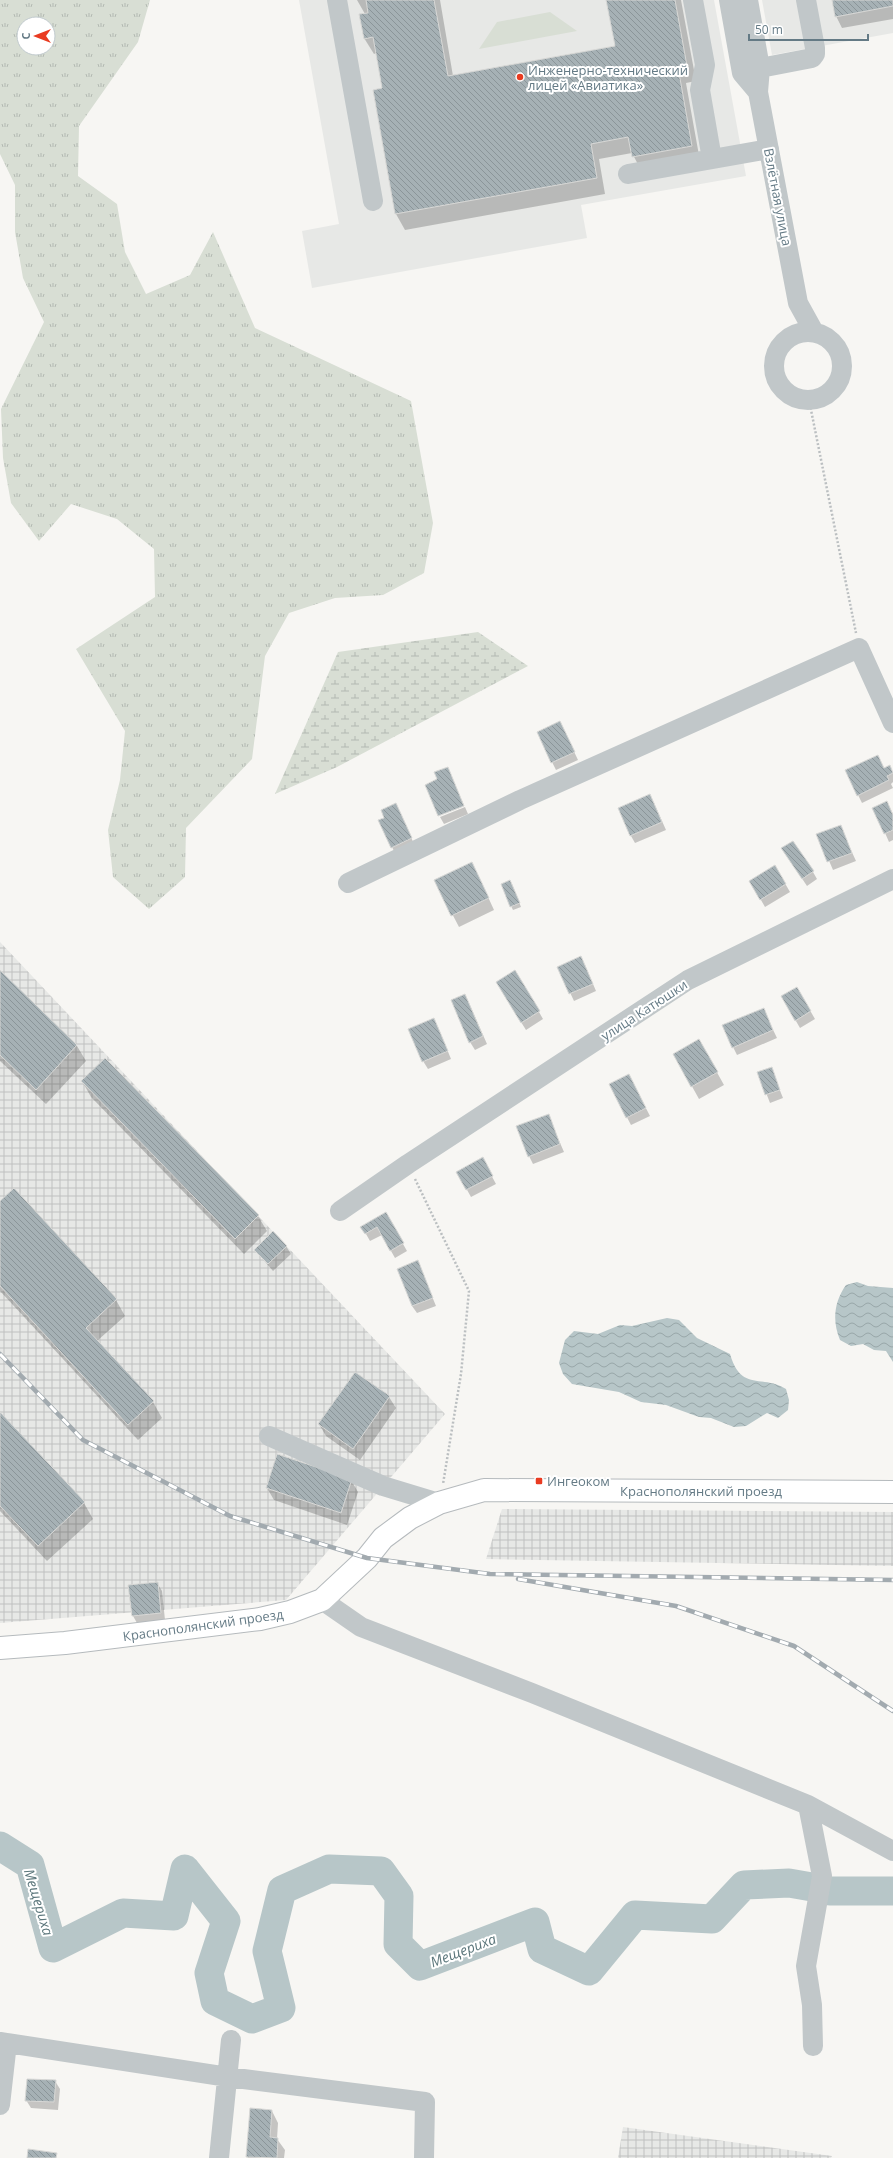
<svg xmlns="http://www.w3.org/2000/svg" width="893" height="2158" viewBox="0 0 893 2158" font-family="'Open Sans',sans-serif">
<defs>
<pattern id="industrial-grid" width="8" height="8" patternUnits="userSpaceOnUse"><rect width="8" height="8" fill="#e7e8e6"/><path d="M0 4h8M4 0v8" fill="none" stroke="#bfc1c0"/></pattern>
<pattern id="grass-tufts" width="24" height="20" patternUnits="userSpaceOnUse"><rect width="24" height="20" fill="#d8ded4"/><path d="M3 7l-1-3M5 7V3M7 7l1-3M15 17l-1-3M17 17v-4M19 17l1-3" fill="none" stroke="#b3b9b2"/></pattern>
<pattern id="wetland-marsh" width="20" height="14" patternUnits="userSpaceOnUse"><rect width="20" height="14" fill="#d8ded4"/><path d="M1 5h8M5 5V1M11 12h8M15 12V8" fill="none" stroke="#b3b9b2"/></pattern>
<pattern id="water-waves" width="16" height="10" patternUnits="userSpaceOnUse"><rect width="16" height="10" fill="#b7c6c8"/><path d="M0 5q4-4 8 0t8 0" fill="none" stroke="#98a6a8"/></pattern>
<pattern id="building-back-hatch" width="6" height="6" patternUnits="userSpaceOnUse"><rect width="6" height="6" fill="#a6b1b5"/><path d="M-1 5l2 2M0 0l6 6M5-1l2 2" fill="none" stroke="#8b9599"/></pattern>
</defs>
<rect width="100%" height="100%" fill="#f7f6f3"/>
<path fill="#e7e8e6" d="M299 0H714L746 176 581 205 587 238 312 288 302 231 339 224Z
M762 0H893V33L772 55Z"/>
<path fill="url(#industrial-grid)" d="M0 942 445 1414 286 1600 0 1623Z
M502 1509 893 1512V1566L486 1559Z
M623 2127 832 2156 831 2158H618Z"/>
<path fill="url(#grass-tufts)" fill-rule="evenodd" d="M0 0H150L138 42 79 126 78 176 117 204 125 252 146 294 190 275 213 232 255 328 411 401 433 523 424 573 383 595 335 598 289 613 265 656 252 759 186 828 185 877 149 909 113 877 108 830 120 780 125 731 76 649 155 597 154 549 117 519 71 504 39 541 11 503 3 458 1 409 44 322 23 278 15 232V185L0 154ZM24 24H48V48H24Z"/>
<path fill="url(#wetland-marsh)" d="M478 632 528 666 337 767 275 794 338 652Z"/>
<path fill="#d8ded4" d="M550 12 577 31 479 49 497 22Z"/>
<path fill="url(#water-waves)" d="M857 1282 868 1286 893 1288V1362L886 1351 874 1350 863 1344 851 1346 840 1340C832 1321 834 1302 846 1285Z
M667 1318 679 1320 697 1338 730 1354C741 1392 761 1374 786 1389L789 1400 788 1410 778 1418 767 1413 746 1426 734 1427 711 1418 699 1417 666 1405 641 1402 619 1392 572 1384 563 1374 559 1363 565 1340 574 1331 598 1334 620 1325 632 1326Z"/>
<path fill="#0003" d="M357 0H440L453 76 616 47 607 0H681L696 81 686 83 700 161 642 172 632 153 599 159 605 194 405 230 396 214 374 91 383 89 376 53 374 54 364 38 365 14Z
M833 0H893V19L842 28 836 16Z
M560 722 578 760 556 770 552 762Z
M889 766 893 773V782L891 784 893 788 862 803 858 795 884 769Z
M447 768 464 805 439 815Z
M887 802 893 814V840L889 842 874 808Z
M654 803 666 830 635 843 631 836Z
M396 805 415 846 396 855 392 847 386 818Z
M465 807 468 814 444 824 440 817Z
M840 826 856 861 833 870 818 835Z
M787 856 813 872 817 879 807 886Z
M775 866 790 892 765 907 750 881Z
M478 875 494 910 459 927 435 881Z
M512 884 521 907 513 910 511 906Z
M585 965 596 991 574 1001 558 967Z
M0 971 77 1046 86 1061 46 1104 0 1061Z
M797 988 815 1019 800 1028 782 997Z
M501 990 539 1012 543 1019 526 1030Z
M469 1003 487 1044 475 1050 470 1042Z
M763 1009 777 1038 737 1055 733 1047Z
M438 1027 451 1059 428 1069 423 1061Z
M699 1040 724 1085 699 1099 674 1054Z
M771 1068 783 1098 770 1103 758 1072Z
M82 1081 258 1216 267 1231 244 1254 91 1097Z
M633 1083 650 1116 631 1125 610 1085Z
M548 1115 564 1152 533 1164 529 1156Z
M482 1158 496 1184 471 1197 457 1172Z
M14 1189 116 1300 125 1316 97 1341 153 1402 162 1418 138 1440 0 1291V1202Z
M386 1214 407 1251 395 1258 382 1235 370 1241 362 1227Z
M286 1246 291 1254 273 1271 255 1250Z
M418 1262 436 1306 417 1313 412 1306Z
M389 1397 396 1408 360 1460 326 1436 319 1424Z
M0 1413 84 1503 93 1519 47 1561 0 1511Z
M351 1480 358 1492 347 1525 274 1500 267 1488Z
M157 1583 162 1591 165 1620 137 1623 133 1616Z
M55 2081 60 2089 58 2110 31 2108 26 2100Z
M272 2111 278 2123 277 2139 285 2150 284 2158H248L247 2156Z"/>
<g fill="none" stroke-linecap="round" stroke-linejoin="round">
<path stroke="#b7c6c8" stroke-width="29" d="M0 1846 30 1865 53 1948 123 1913 174 1916 185 1869 226 1921 209 1973 215 2001 252 2019 281 2008 267 1951 282 1890 329 1869 381 1871 399 1896 398 1944 420 1966 535 1922 542 1949 589 1971 635 1915 712 1919 744 1885 789 1883 812 1887
M830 1891H893"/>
</g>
<path fill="url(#building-back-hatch)" stroke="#d8d8d6" d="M366 0H434L448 76 615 46 606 0H675L687 66 678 67 692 146 632 157 628 137 591 144 597 178 395 214 373 90 382 88 373 37 364 39 359 14 368 13Z
M832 0H893V6L835 17Z
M560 721 575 752 551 763 537 732Z
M878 755 884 768 890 765 893 773 887 776 889 780 857 796 845 770Z
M448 767 464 806 438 816 425 785 437 779 434 772Z
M650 794 662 822 630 836 618 808Z
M887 801 893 815V830L884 834 872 808Z
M396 803 412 838 391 848 378 820 384 818 381 810Z
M841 825 852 853 827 862 816 834Z
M793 841 814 871 802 879 781 848Z
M472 862 489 898 451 916 434 880Z
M775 865 786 884 760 900 749 881Z
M510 880 520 903 510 907 501 884Z
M581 956 593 984 569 994 557 967Z
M0 970 77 1045 36 1090 0 1055Z
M515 970 540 1011 521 1023 496 982Z
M797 987 811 1011 795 1021 781 996Z
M465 994 483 1036 469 1043 451 1000Z
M764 1008 773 1030 732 1048 722 1025Z
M434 1018 448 1051 422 1062 408 1029Z
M699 1039 718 1072 691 1087 673 1054Z
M105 1058 259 1215 235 1239 81 1081Z
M772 1067 780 1090 765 1095 757 1072Z
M629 1074 646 1108 626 1118 609 1084Z
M549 1114 560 1144 528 1157 516 1126Z
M483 1157 493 1176 466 1190 456 1172Z
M14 1188 117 1299 86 1328 154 1401 128 1425 0 1286V1201Z
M386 1212 404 1243 390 1251 377 1227 365 1234 360 1227Z
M273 1231 287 1246 268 1264 254 1250Z
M418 1260 433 1298 412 1306 397 1269Z
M355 1372 390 1396 353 1449 318 1424Z
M0 1412 85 1502 38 1546 0 1506Z
M277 1454 352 1479 341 1513 266 1488Z
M158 1582 161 1613 132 1616 128 1585Z
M27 2079 56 2080 54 2102 25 2101Z
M250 2108 272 2110 270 2137 278 2138 277 2158 246 2157Z
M28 2149 57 2153 56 2158H27Z"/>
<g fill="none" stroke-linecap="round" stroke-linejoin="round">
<defs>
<path id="major" d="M0 1648 65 1643 260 1619 290 1612 322 1600 367 1558 383 1538 410 1518 439 1503 484 1490 893 1492"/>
</defs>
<use href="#major" stroke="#b5babd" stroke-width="24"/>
<path stroke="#bbbfc1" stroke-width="2.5" stroke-dasharray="2 2" stroke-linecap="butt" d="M809 400 856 633
M415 1179 469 1291 461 1374 443 1484"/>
<path stroke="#c1c7c9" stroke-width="20" d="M337 0 373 201
M693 0 705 65 700 90 712 159
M729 0 742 73 758 92
M748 0 760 68 758 92 798 303 814 332
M760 68 812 58 815 54V48L806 0
M628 174 769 149
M774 366a34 34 0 1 1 68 0a34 34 0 1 1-68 0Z
M348 883 520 800 859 648 893 723
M340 1211 408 1164 688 980 893 879
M269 1436 383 1486 439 1503
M322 1600 361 1627 532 1693 808 1805 893 1851
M808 1805 822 1876 806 1966 812 2005 813 2046
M0 2042 228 2077 425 2102 424 2158
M0 2105 7 2043
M219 2158 231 2040"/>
<use href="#major" stroke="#fff" stroke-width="22"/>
<defs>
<path id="rail" d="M0 1354 83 1440 230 1516 367 1558 490 1574 893 1580
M518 1579 676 1606 794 1646 893 1711"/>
</defs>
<use href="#rail" stroke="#a2aaaf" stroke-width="4.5"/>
<use href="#rail" stroke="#fff" stroke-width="3" stroke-dasharray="9" stroke-linecap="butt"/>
</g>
<g fill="#e93b21" stroke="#fff" stroke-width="1.5">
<circle cx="520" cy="77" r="4"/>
<rect x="535" y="1477" width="8" height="8" rx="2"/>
</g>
<g text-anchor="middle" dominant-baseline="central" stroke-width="4" stroke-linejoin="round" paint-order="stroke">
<g font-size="13" fill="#647a85" stroke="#fff" text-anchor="start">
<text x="528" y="70">Инженерно-технический<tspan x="528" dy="15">лицей «Авиатика»</tspan></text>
<text x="547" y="1481">Ингеоком</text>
</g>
<g font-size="13" fill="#647a85" stroke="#fff">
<text transform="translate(778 197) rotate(79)">Взлётная улица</text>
<text transform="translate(644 1010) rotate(-33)">улица Катюшки</text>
<text x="701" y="1491">Краснополянский проезд</text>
<text transform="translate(203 1625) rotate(-8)">Краснополянский проезд</text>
</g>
<g font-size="14" font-style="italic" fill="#5b767b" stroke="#fff">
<text transform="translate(39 1902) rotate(73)">Мещериха</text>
<text transform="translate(463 1950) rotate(-21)">Мещериха</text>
</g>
</g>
<g transform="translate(36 36) rotate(270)"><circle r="19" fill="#ffffff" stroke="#c1cace"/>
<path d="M0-3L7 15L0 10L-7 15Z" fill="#e93b21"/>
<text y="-6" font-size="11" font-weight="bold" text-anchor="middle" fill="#647a85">С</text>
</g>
<path d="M749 34v6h119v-6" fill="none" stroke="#647a85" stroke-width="2"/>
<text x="755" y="34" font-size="12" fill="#647a85" stroke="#ffffff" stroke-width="3" paint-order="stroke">50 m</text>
</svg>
